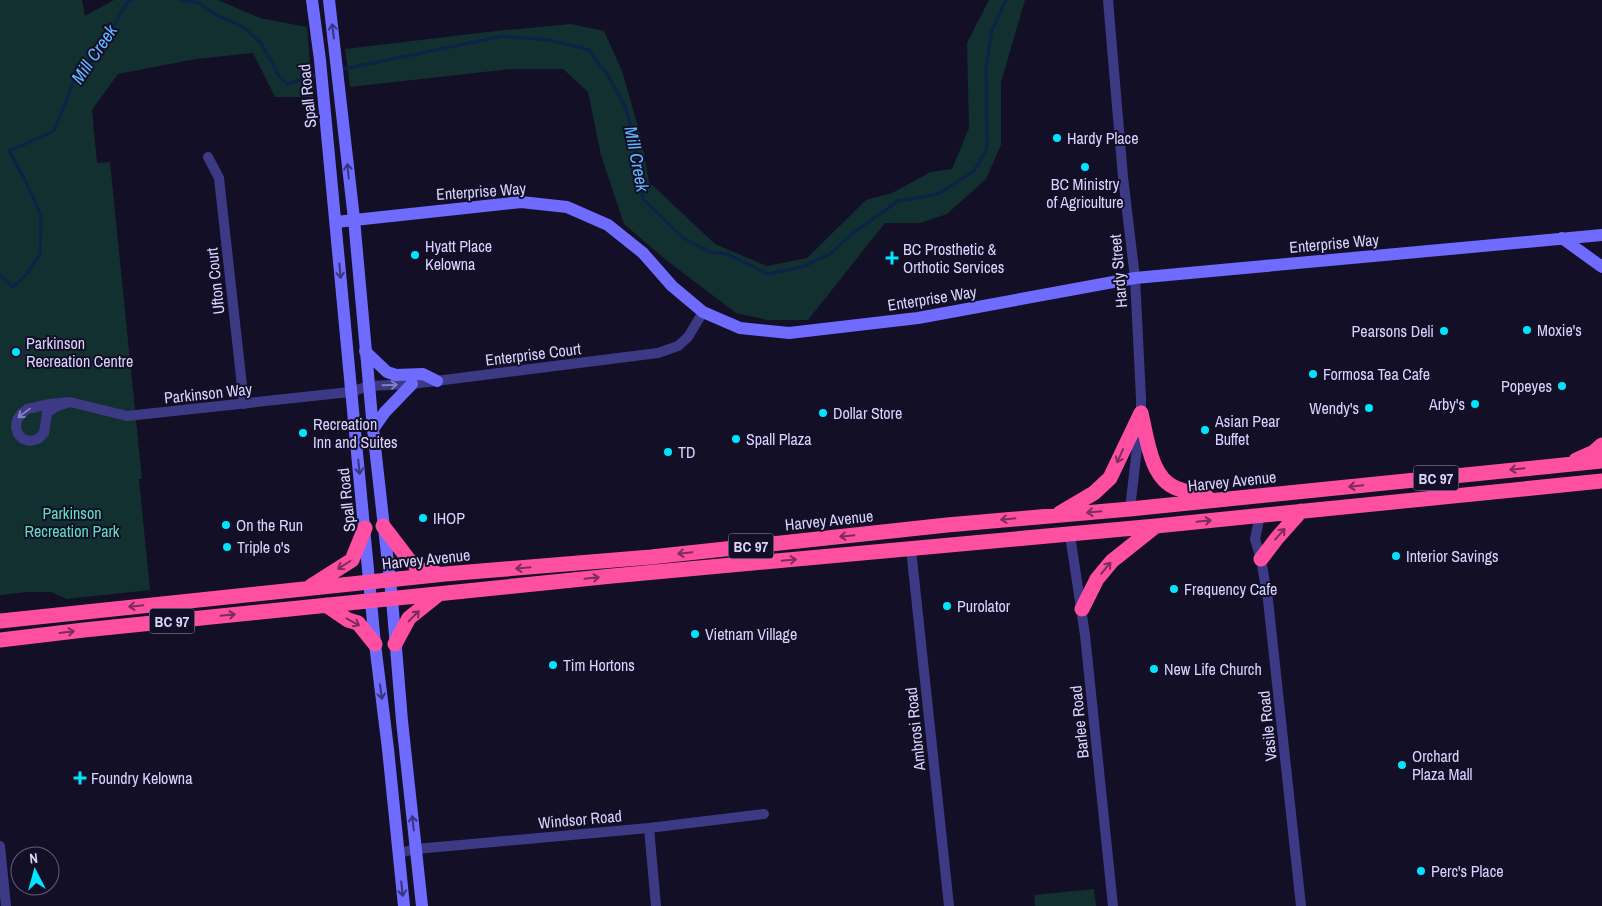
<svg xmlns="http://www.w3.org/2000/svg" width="1602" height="906" viewBox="0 0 1602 906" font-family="'Archivo Narrow',sans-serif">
<rect width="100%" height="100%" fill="#130f26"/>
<path fill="#12302f" d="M0 0H82L85 16 114 0H218L260 18 307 27 313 97H275L253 53 196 59 118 74 92 110 97 163 110 162 142 479H139L150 590 67 599 51 592H27L0 595Z
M989 0H1025L1001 82V145L986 179 947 214 920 223H885L808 320H767L736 313 666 260 624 224 601 155 588 92 563 69H511L350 87 345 49 496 31 571 24 604 31 622 71 641 137 649 182 715 244 767 266 807 258 866 200 892 193 931 172 952 169 969 128 967 43Z
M1094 889 1096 906H1035L1034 895Z"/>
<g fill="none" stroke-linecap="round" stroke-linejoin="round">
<path stroke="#0c2248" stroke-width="3" d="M180 0 199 3 216 15 242 26 261 43 279 76 287 84 318 75
M339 70 503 36 550 40 589 50 609 77 625 106 634 136 643 199 682 237 709 252 727 254 768 274 802 267 830 254 853 233 898 201 938 194 974 171 987 149 986 68 992 30 1006 0
M0 275 13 287 27 274 40 254 41 215 25 180 9 151 54 131 77 73 97 56 128 1 132 0"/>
<path stroke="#3d3a85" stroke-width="10" d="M1108 0 1123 177 1135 278 1141 398V413L1130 509
M208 157 219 178 244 404
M70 402 55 407 47 413 44 433 38 439 30 441 23 439 18 434 16 427 17 420 21 414 27 409 50 404 70 402 127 416 350 392 369 386 412 384 658 353 678 346 688 337 703 312
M1260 515 1255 539 1261 559 1268 600 1301 906
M1070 535 1085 635 1113 906
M911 549 949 906
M649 828 656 906
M0 846 6 906
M399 853 416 849 649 828 764 814"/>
<path stroke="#6f6bff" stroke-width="12" d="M312 0 320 60 375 644 388 749 404 906
M329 0 354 219 373 429 392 599 402 721 422 906
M336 222 521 202 567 207 608 225 643 253 672 286 703 312 740 328 789 333 918 318 1135 278 1602 235
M1562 238 1602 267
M365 351 387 372 396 375 423 374 437 381
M373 429 385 412 412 384"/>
<path stroke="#ff4fa3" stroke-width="15" d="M1141 413C1147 437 1150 478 1176 488 1186 492 1197 494 1207 497
M1576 460 1594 452 1602 445
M1060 513 1094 493 1110 478 1141 413
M383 526 409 560 424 572 436 573
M1261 559 1277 538 1301 511
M311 586 352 560 365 528
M326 605 348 620 358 623 375 644
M1082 609 1097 579 1112 561 1156 526
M0 621 445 574 651 557 947 525 1130 509 1602 461
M0 640 84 630 612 576 1156 526 1602 481
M395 644 409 618 439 594"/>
</g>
<defs><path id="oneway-shaft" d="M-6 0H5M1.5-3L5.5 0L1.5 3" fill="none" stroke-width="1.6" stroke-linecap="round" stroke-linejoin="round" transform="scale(1.25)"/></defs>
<g stroke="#38347d">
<use href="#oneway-shaft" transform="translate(333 31) rotate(-97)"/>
<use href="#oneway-shaft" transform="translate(348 171) rotate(-96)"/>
<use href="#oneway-shaft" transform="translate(340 271) rotate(85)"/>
<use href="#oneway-shaft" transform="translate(359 467) rotate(84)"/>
<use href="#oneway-shaft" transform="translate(381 692) rotate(82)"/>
<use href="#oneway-shaft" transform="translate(413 823) rotate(-96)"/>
<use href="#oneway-shaft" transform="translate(402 889) rotate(84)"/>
</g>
<g stroke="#837fbc">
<use href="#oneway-shaft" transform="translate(390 385) rotate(-2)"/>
<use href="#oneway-shaft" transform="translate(24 413) rotate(143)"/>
</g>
<g stroke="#7d2c5e">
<use href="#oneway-shaft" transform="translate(1120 456) rotate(114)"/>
<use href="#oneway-shaft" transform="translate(1517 469) rotate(174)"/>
<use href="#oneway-shaft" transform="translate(1356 486) rotate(174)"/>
<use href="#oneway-shaft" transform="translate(1094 512) rotate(175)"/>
<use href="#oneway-shaft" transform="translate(1008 519) rotate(174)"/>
<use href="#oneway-shaft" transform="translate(1204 521) rotate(-6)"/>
<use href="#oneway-shaft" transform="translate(1280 534) rotate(-48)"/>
<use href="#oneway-shaft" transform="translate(847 536) rotate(174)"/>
<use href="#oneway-shaft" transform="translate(685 553) rotate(174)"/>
<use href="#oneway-shaft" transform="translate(789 560) rotate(-5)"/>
<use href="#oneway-shaft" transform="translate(344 565) rotate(148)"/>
<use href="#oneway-shaft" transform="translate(523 568) rotate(175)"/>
<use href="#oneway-shaft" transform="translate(1106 568) rotate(-50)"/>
<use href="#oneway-shaft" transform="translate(592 578) rotate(-6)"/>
<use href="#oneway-shaft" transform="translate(136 606) rotate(174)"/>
<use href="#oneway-shaft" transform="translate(228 615) rotate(-6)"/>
<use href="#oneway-shaft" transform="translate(414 616) rotate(-45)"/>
<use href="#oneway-shaft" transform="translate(353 622) rotate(29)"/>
<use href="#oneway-shaft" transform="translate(67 632) rotate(-7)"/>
</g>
<g fill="#00e5ff" stroke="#130f26" stroke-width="2">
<circle cx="1057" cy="138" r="5"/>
<circle cx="1085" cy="167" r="5"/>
<circle cx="415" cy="255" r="5"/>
<path d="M889.5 250.5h5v5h5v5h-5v5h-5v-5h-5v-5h5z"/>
<circle cx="1527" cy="330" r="5"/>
<circle cx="1444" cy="331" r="5"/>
<circle cx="16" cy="352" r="5"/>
<circle cx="1313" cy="374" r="5"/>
<circle cx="1562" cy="386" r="5"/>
<circle cx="1475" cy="404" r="5"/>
<circle cx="1369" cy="408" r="5"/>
<circle cx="823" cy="413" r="5"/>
<circle cx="1205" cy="430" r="5"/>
<circle cx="303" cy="433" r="5"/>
<circle cx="736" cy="439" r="5"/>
<circle cx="668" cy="452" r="5"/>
<circle cx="423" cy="518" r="5"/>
<circle cx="226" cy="525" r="5"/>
<circle cx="227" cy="547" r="5"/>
<circle cx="1396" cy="556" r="5"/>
<circle cx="1174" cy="589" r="5"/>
<circle cx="947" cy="606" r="5"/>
<circle cx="695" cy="634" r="5"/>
<circle cx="553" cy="665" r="5"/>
<circle cx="1154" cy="669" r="5"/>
<circle cx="1402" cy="765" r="5"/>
<path d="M77.5 770.5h5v5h5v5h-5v5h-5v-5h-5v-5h5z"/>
<circle cx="1421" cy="871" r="5"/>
</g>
<g text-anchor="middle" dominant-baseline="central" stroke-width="4" stroke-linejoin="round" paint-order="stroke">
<g fill="#130f26" stroke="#9e99be" stroke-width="1">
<rect x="1413.5" y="465.5" width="45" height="25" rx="4"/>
<rect x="728.5" y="533.5" width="45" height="25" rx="4"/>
<rect x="149.5" y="608.5" width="45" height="25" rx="4"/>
</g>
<g font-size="15" font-weight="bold" fill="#d9d4ff">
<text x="1436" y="478">BC 97</text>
<text x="751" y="546">BC 97</text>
<text x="172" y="621">BC 97</text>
</g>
<g font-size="16" fill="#d9d4ff" stroke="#130f26">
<text transform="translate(307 96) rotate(-96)">Spall Road</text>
<text transform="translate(481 191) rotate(-4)">Enterprise Way</text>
<text transform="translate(1334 243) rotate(-5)">Enterprise Way</text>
<text transform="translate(1118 271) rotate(-95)">Hardy Street</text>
<text transform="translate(215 281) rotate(-96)">Ufton Court</text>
<text transform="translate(932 298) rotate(-9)">Enterprise Way</text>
<text transform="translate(533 354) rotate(-7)">Enterprise Court</text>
<text transform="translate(208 393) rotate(-6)">Parkinson Way</text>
<text transform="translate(1232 481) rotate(-6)">Harvey Avenue</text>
<text transform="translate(346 500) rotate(-96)">Spall Road</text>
<text transform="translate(829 520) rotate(-6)">Harvey Avenue</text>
<text transform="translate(426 559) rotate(-6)">Harvey Avenue</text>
<text transform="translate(1079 722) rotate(-96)">Barlee Road</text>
<text transform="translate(1267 726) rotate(-96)">Vasile Road</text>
<text transform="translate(915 729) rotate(-96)">Ambrosi Road</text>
<text transform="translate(580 819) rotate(-5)">Windsor Road</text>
</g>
<g font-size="16" fill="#d9d4ff" stroke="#130f26" text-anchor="start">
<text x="1067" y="138">Hardy Place</text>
<text x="1085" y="184" text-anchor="middle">BC Ministry<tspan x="1085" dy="18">of Agriculture</tspan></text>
<text x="425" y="246">Hyatt Place<tspan x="425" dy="18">Kelowna</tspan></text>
<text x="903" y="249">BC Prosthetic &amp;<tspan x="903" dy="18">Orthotic Services</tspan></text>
<text x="1537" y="330">Moxie's</text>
<text x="1434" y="331" text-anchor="end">Pearsons Deli</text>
<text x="26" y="343">Parkinson<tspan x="26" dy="18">Recreation Centre</tspan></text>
<text x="1323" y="374">Formosa Tea Cafe</text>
<text x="1552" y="386" text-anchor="end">Popeyes</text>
<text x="1465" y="404" text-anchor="end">Arby's</text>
<text x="1359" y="408" text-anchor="end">Wendy's</text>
<text x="833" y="413">Dollar Store</text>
<text x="1215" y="421">Asian Pear<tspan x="1215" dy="18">Buffet</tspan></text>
<text x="313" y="424">Recreation<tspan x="313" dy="18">Inn and Suites</tspan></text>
<text x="746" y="439">Spall Plaza</text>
<text x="678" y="452">TD</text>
<text x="433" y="518">IHOP</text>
<text x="236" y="525">On the Run</text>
<text x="237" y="547">Triple o's</text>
<text x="1406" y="556">Interior Savings</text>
<text x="1184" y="589">Frequency Cafe</text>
<text x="957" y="606">Purolator</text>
<text x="705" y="634">Vietnam Village</text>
<text x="563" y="665">Tim Hortons</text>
<text x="1164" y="669">New Life Church</text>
<text x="1412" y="756">Orchard<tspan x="1412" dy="18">Plaza Mall</tspan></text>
<text x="91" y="778">Foundry Kelowna</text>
<text x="1431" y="871">Perc's Place</text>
</g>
<g font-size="16" fill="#5fe0c0" stroke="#130f26">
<text x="72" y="513">Parkinson<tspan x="72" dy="18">Recreation Park</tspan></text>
</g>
<g font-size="18" font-style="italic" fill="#62b6ff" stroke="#130f26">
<text transform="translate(94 54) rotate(-56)">Mill Creek</text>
<text transform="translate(637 159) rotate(79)">Mill Creek</text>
</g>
</g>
<g transform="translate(35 871) rotate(354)"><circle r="24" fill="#130f26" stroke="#625e7d"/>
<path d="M0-4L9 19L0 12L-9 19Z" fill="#00e5ff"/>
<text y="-8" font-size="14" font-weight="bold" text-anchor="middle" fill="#d9d4ff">N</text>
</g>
</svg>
